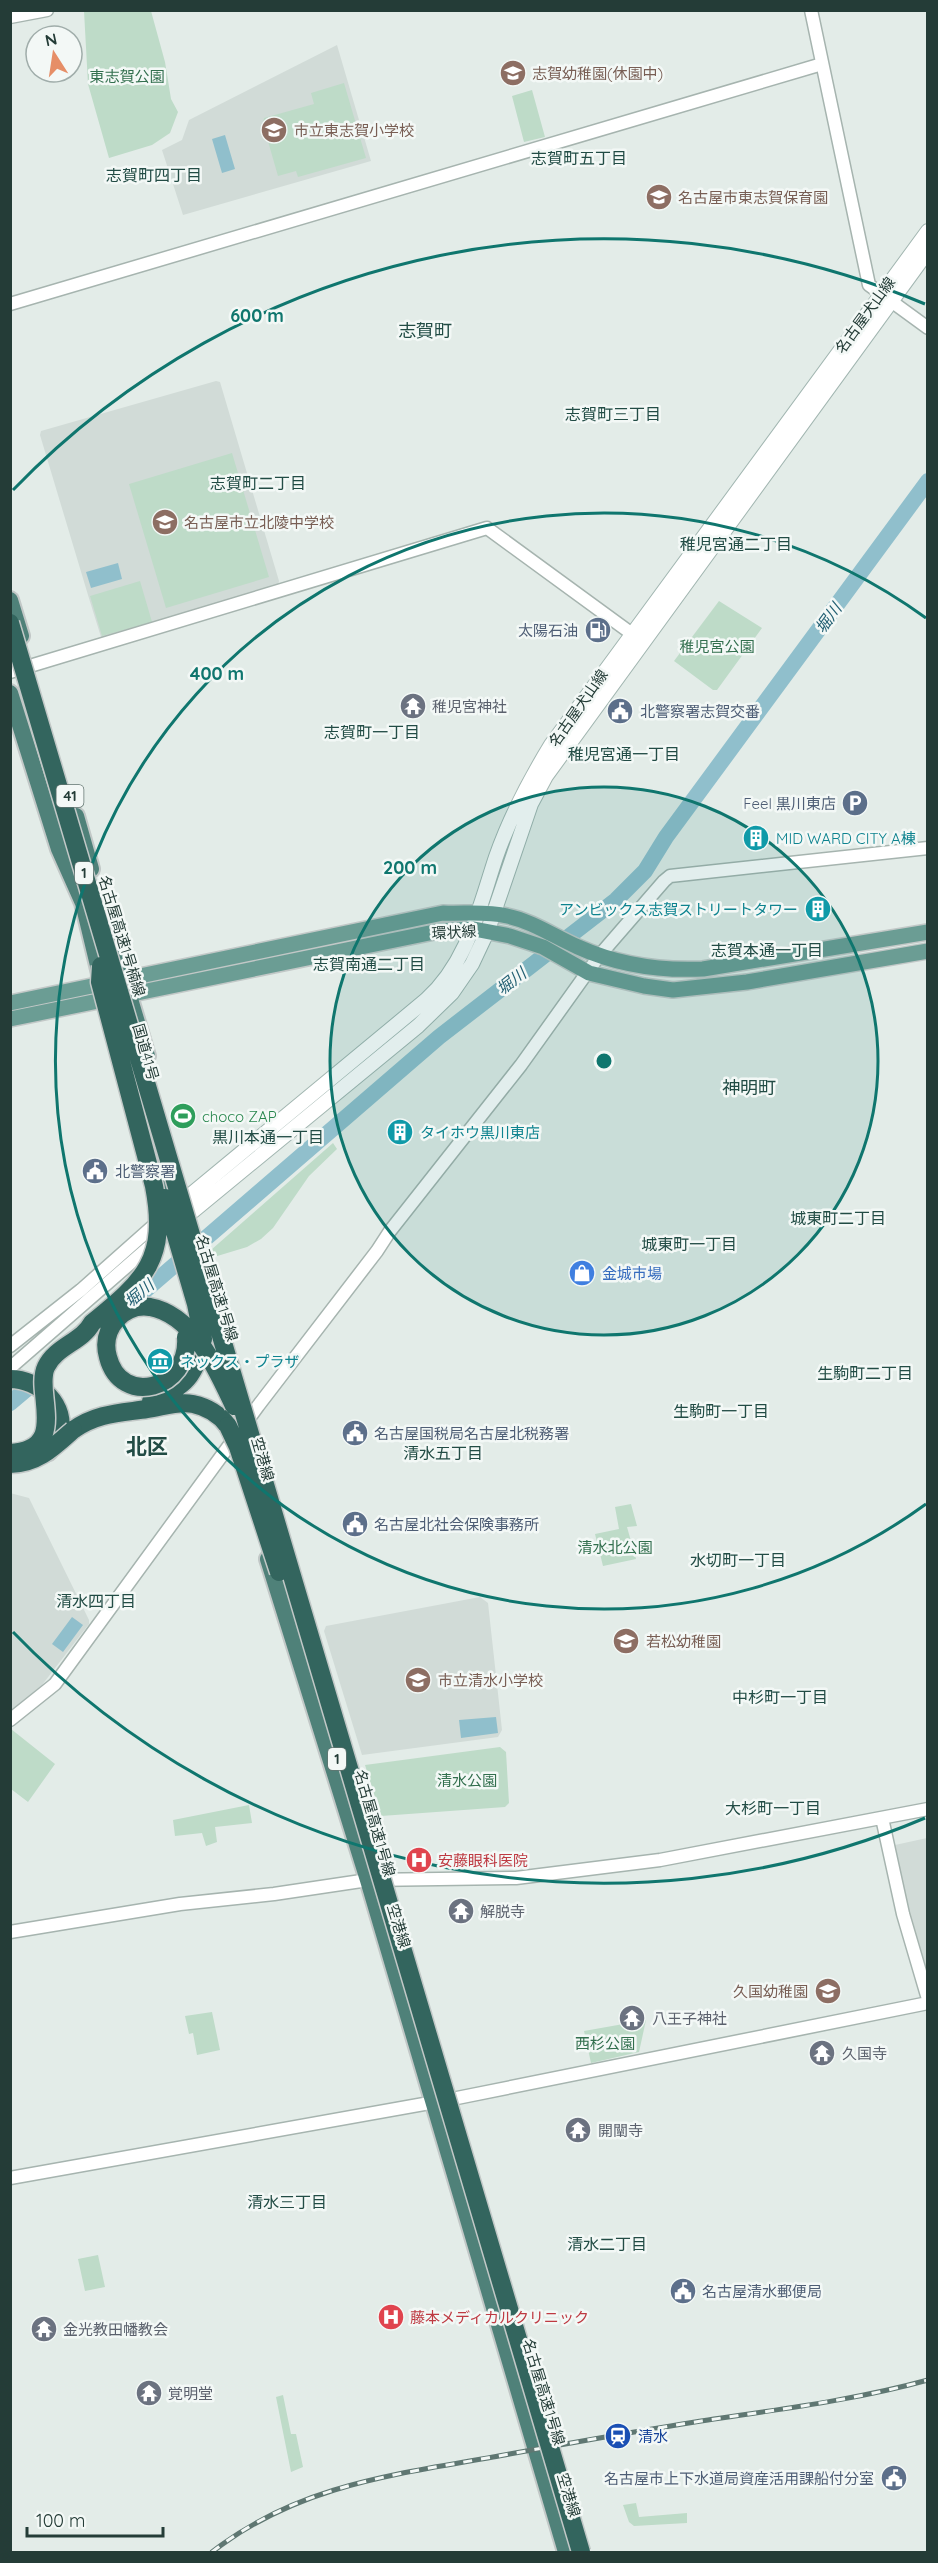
<svg xmlns="http://www.w3.org/2000/svg" width="938" height="2563" viewBox="0 0 938 2563" font-family="Quicksand,'Noto Sans JP',sans-serif">
<rect width="100%" height="100%" fill="#e3ece8"/>
<path fill="#d1dbd7" d="M337 45 371 161 183 215 162 150 182 140 189 120Z
M216 381 220 382 279 581 278 586 104 640 101 637 88 595 40 435 41 431Z
M10 1493 29 1498 89 1620V1624L42 1685 11 1712Z
M480 1597 488 1603 502 1730 498 1737 362 1755 324 1631 326 1626Z
M927 1838V1982L908 1912 895 1845Z"/>
<path fill="#bedbc8" d="M84 11H151L165 62 171 99 178 112 170 133 152 145 109 158 88 84Z
M344 83 366 158 298 177 296 171 278 176 263 124 264 118 314 104 311 93Z
M532 90 545 137 524 142 512 96Z
M232 453 269 577 166 608 129 484Z
M140 581 152 622 102 636 90 596Z
M719 601 762 628 717 690H713L674 661Z
M333 1143 337 1149 309 1176 273 1228 261 1239 247 1247 214 1257 211 1250Z
M631 1504 637 1526 627 1527 636 1559 603 1566 595 1534 619 1529 615 1507Z
M11 1729 55 1764 28 1802 11 1789Z
M500 1747 506 1752 509 1803 505 1807 381 1816 365 1765Z
M249 1805 252 1823 215 1827 217 1842 206 1846 202 1833 175 1836 173 1820Z
M212 2012 220 2050 197 2055 193 2033 189 2034 185 2016Z
M646 2020 639 2052 591 2063 584 2031Z
M98 2255 105 2287 85 2291 78 2259Z
M283 2395 291 2434H296L303 2467 291 2472 276 2397Z
M636 2503 639 2517 687 2513V2523L634 2526 629 2522 623 2505Z"/>
<path fill="#90bfcc" d="M225 135 235 169 222 173 212 139Z
M118 563 122 579 91 588 86 572Z
M72 1617 83 1625 63 1652 52 1644Z
M496 1717 498 1733 461 1738 459 1720Z"/>
<g fill="none" stroke-linecap="round" stroke-linejoin="round">
<path stroke="#90bfcc" stroke-width="16" d="M119 1313 439 1037 616 900 645 871 666 837 928 481
M10 1403 41 1377"/>
<defs>
<path id="tertiary" d="M811 10 869 285 928 328
M10 17 47 10
M10 304 822 64
M10 672 487 528 639 639
M10 1346 81 1290 161 1219
M10 1368 157 1240
M10 1720 55 1684 258 1406 377 1251 390 1231 521 1065 599 956 664 881 670 876 928 848
M882 1818 903 1914 928 1999
M10 1932 180 1904 274 1894 368 1880 516 1878 660 1860 928 1809
M10 2178 452 2099 928 2003"/>
<path id="secondary" d="M176 1207 426 1000C468 962 479 908 496 857 510 817 529 781 551 745L928 231
M193 1211 418 1026 452 993 472 964 488 930 531 804 546 776 928 251"/>
<path id="primary" d="M10 1003 443 913C464 914 486 911 507 916 532 921 555 937 578 947 618 965 660 971 703 969L928 932
M10 1019 439 931 474 929 510 936 543 947 589 973 644 986 673 990 747 982 928 951"/>
<path id="trunk" d="M10 600 21 636
M10 693 59 849 83 903 101 978
M76 816 91 869
M113 942 147 1056
M154 1155 172 1211
M268 1559 368 1880 566 2552"/>
<path id="motorway" d="M10 1379C39 1379 68 1405 59 1436 57 1441 52 1447 48 1452
M151 1401C185 1387 196 1376 203 1339
M73 1430C97 1413 120 1413 147 1409 162 1407 178 1401 193 1404 207 1407 220 1415 228 1426"/>
</defs>
<use href="#tertiary" stroke="#a6b4af" stroke-width="15"/>
<use href="#secondary" stroke="#a2b6b1" stroke-width="16"/>
<use href="#primary" stroke="#c2c8c7" stroke-width="18"/>
<use href="#trunk" stroke="#c2c8c7" stroke-width="20"/>
<use href="#motorway" stroke="#c2c8c7" stroke-width="21"/>
<use href="#tertiary" stroke="#fff" stroke-width="12"/>
<use href="#secondary" stroke="#fff" stroke-width="14"/>
<use href="#primary" stroke="#6b9d94" stroke-width="15"/>
<use href="#trunk" stroke="#4f8179" stroke-width="16"/>
<use href="#motorway" stroke="#33655e" stroke-width="18"/>
<defs>
<path id="rail" d="M212 2552C297 2486 391 2475 493 2457 565 2444 636 2431 708 2420 782 2409 855 2400 928 2380"/>
</defs>
<use href="#rail" stroke="#5f7772" stroke-width="5"/>
<use href="#rail" stroke="#f3f8f6" stroke-width="3" stroke-dasharray="9" stroke-linecap="butt"/>
<defs>
<path id="motorway-bridge" d="M10 623 581 2552
M165 1198 196 1304 203 1339
M186 1337C190 1389 121 1408 108 1357 104 1343 107 1330 117 1319 126 1309 137 1305 150 1307 194 1315 217 1370 234 1406
M228 1426 238 1447 279 1572
M10 1453C70 1450 34 1392 46 1367 56 1346 82 1342 92 1323 145 1280 168 1259 154 1186L100 982 101 966
M10 1464C37 1464 54 1447 73 1430"/>
</defs>
<use href="#motorway-bridge" stroke="#c2c8c7" stroke-width="21" stroke-linecap="butt"/>
<use href="#motorway-bridge" stroke="#33655e" stroke-width="18"/>
</g>
<circle cx="604" cy="1061" r="274" fill="#0f766e" fill-opacity=".12"/>
<g fill="none" stroke="#0f766e" stroke-width="3">
<circle cx="604" cy="1061" r="274"/>
<path d="M926 1504A548 548 0 1 1 926 618"/>
<path d="M925 1818A822 822 0 0 1 13 1632M13 490A822 822 0 0 1 925 304"/>
</g>
<defs>
<symbol id="school-disc" viewBox="-11 -11 22 22"><circle r="9.5" fill="#8d6e63" stroke="#f3f8f6"/><path d="M0-5L7-2L0 1L-7-2ZM-4 1L0 2.5L4 1V4Q0 6-4 4Z" fill="#fff"/></symbol>
<symbol id="fuel-disc" viewBox="-11 -11 22 22"><circle r="9.5" fill="#5c6f8a" stroke="#f3f8f6"/><path d="M-5.5-6h7V0h2V4h1.3V-2.5L3-4.5l.8-.8L6-3V5H2.5V1h-1V6h-7ZM-4.2-4.7v3.2H.2V-4.7Z" fill="#fff"/></symbol>
<symbol id="temple-disc" viewBox="-11 -11 22 22"><circle r="9.5" fill="#6b7280" stroke="#f3f8f6"/><path d="M0-6L5-2H3V0L6.5 2.5H4V6H1.5V3h-3V6H-4V2.5H-6.5L-3 0V-2H-5Z" fill="#fff"/></symbol>
<symbol id="civic-disc" viewBox="-11 -11 22 22"><circle r="9.5" fill="#5c6f8a" stroke="#f3f8f6"/><path d="M-.6-6.5H3V-4.5H.6V-3L4-1V1h2V6H-6V1h2V-1L-.6-3ZM-1.2 2.5V6h2.4V2.5Z" fill="#fff"/></symbol>
<symbol id="parking-disc" viewBox="-11 -11 22 22"><circle r="9.5" fill="#5c6f8a" stroke="#f3f8f6"/><path d="M-3.5-5.5H1a3.5 3.5 0 0 1 0 7H-1V5.5H-3.5ZM-1-3.4V-.6H.8a1.4 1.4 0 0 0 0-2.8Z" fill="#fff"/></symbol>
<symbol id="building-disc" viewBox="-11 -11 22 22"><circle r="9.5" fill="#0f9aa8" stroke="#f3f8f6"/><path d="M-4-6H4V6H1V3H-1V6H-4ZM-2.5-4.3h1.7v1.8h-1.7ZM.8-4.3h1.7v1.8H.8ZM-2.5-1h1.7V.8h-1.7ZM.8-1h1.7V.8H.8Z" fill="#fff"/></symbol>
<symbol id="stadium-disc" viewBox="-11 -11 22 22"><circle r="9.5" fill="#2e9e5b" stroke="#f3f8f6"/><path d="M0-5a6.5 5 0 1 0 0 10a6.5 5 0 1 0 0-10ZM-3.5-1.8h7v3.6h-7Z" fill="#fff"/></symbol>
<symbol id="shop-disc" viewBox="-11 -11 22 22"><circle r="9.5" fill="#3f7fe0" stroke="#f3f8f6"/><path d="M-5-2.5h2.3a2.7 3.5 0 0 1 5.4 0H5L5.5 6h-11ZM-1.5-2.5h3a1.5 2.3 0 0 0-3 0Z" fill="#fff"/></symbol>
<symbol id="museum-disc" viewBox="-11 -11 22 22"><circle r="9.5" fill="#0f9aa8" stroke="#f3f8f6"/><path d="M0-6L6-3V-2H-6V-3ZM-5-1h2V3h-2ZM-1-1h2V3h-2ZM3-1h2V3H3ZM-6 4H6V6H-6Z" fill="#fff"/></symbol>
<symbol id="hospital-disc" viewBox="-11 -11 22 22"><circle r="9.5" fill="#e0444e" stroke="#f3f8f6"/><path d="M-5-5h3v3.5h4V-5h3V5h-3V1.5h-4V5h-3Z" fill="#fff"/></symbol>
<symbol id="station-disc" viewBox="-11 -11 22 22"><circle r="9.5" fill="#1a4fb4" stroke="#f3f8f6"/><path d="M-3-6H3Q5-6 5-4V2Q5 4 3 4L4.5 6H3L1.5 4h-3L-3 6H-4.5L-3 4Q-5 4-5 2V-4Q-5-6-3-6ZM-3.5-4v3h7v-3ZM-3.5 1v1.5H-2V1ZM2 1v1.5H3.5V1Z" fill="#fff"/></symbol>
</defs>
<g fill-rule="evenodd">
<use href="#school-disc" x="498" y="58" width="30" height="30"/>
<use href="#school-disc" x="259" y="115" width="30" height="30"/>
<use href="#school-disc" x="644" y="182" width="30" height="30"/>
<use href="#school-disc" x="150" y="507" width="30" height="30"/>
<use href="#fuel-disc" x="583" y="615" width="30" height="30"/>
<use href="#temple-disc" x="398" y="691" width="30" height="30"/>
<use href="#civic-disc" x="605" y="696" width="30" height="30"/>
<use href="#parking-disc" x="840" y="788" width="30" height="30"/>
<use href="#building-disc" x="741" y="823" width="30" height="30"/>
<use href="#building-disc" x="803" y="894" width="30" height="30"/>
<use href="#stadium-disc" x="168" y="1101" width="30" height="30"/>
<use href="#building-disc" x="385" y="1117" width="30" height="30"/>
<use href="#civic-disc" x="80" y="1156" width="30" height="30"/>
<use href="#shop-disc" x="567" y="1258" width="30" height="30"/>
<use href="#museum-disc" x="145" y="1346" width="30" height="30"/>
<use href="#civic-disc" x="340" y="1418" width="30" height="30"/>
<use href="#civic-disc" x="340" y="1509" width="30" height="30"/>
<use href="#school-disc" x="611" y="1626" width="30" height="30"/>
<use href="#school-disc" x="403" y="1665" width="30" height="30"/>
<use href="#hospital-disc" x="404" y="1845" width="30" height="30"/>
<use href="#temple-disc" x="446" y="1896" width="30" height="30"/>
<use href="#school-disc" x="813" y="1976" width="30" height="30"/>
<use href="#temple-disc" x="617" y="2003" width="30" height="30"/>
<use href="#temple-disc" x="807" y="2038" width="30" height="30"/>
<use href="#temple-disc" x="563" y="2115" width="30" height="30"/>
<use href="#civic-disc" x="668" y="2276" width="30" height="30"/>
<use href="#hospital-disc" x="376" y="2302" width="30" height="30"/>
<use href="#temple-disc" x="29" y="2314" width="30" height="30"/>
<use href="#temple-disc" x="134" y="2378" width="30" height="30"/>
<use href="#station-disc" x="603" y="2421" width="30" height="30"/>
<use href="#civic-disc" x="879" y="2463" width="30" height="30"/>
</g>
<g text-anchor="middle" dominant-baseline="central" stroke-width="5" stroke-linejoin="round" paint-order="stroke">
<g fill="#f3f8f6" stroke="#627470" stroke-width="1.5">
<rect x="56.5" y="785" width="27" height="22" rx="4.5"/>
<rect x="75" y="862" width="18" height="22" rx="4.5"/>
<rect x="328" y="1748" width="18" height="22" rx="4.5"/>
</g>
<g font-size="14" font-weight="bold" fill="#243c37">
<text x="70" y="796">41</text>
<text x="84" y="873">1</text>
<text x="337" y="1759">1</text>
</g>
<g font-size="15" fill="#785e54" stroke="#f3f8f6" text-anchor="start">
<text x="532" y="73">志賀幼稚園(休園中)</text>
<text x="294" y="130">市立東志賀小学校</text>
<text x="678" y="197">名古屋市東志賀保育園</text>
<text x="184" y="522">名古屋市立北陵中学校</text>
<text x="646" y="1641">若松幼稚園</text>
<text x="438" y="1680">市立清水小学校</text>
<text x="808" y="1991" text-anchor="end">久国幼稚園</text>
</g>
<g font-size="15" fill="#326f4e" stroke="#f3f8f6">
<text x="127" y="76">東志賀公園</text>
<text x="717" y="646">稚児宮公園</text>
<text x="615" y="1547">清水北公園</text>
<text x="467" y="1780">清水公園</text>
<text x="605" y="2043">西杉公園</text>
</g>
<g font-size="15" fill="#243c37" stroke="#f3f8f6">
<text transform="translate(865 315) rotate(-54)">名古屋犬山線</text>
<text transform="translate(578 708) rotate(-55)">名古屋犬山線</text>
<text transform="translate(454 932) rotate(-3)">環状線</text>
<text transform="translate(122 936) rotate(73)">名古屋高速1号楠線</text>
<text transform="translate(146 1052) rotate(74)">国道41号</text>
<text transform="translate(217 1288) rotate(73)">名古屋高速1号線</text>
<text transform="translate(263 1459) rotate(74)">空港線</text>
<text transform="translate(375 1823) rotate(74)">名古屋高速1号線</text>
<text transform="translate(399 1926) rotate(73)">空港線</text>
<text transform="translate(544 2392) rotate(73)">名古屋高速1号線</text>
<text transform="translate(569 2495) rotate(73)">空港線</text>
</g>
<g font-size="15" fill="#4e5e75" stroke="#f3f8f6" text-anchor="start">
<text x="578" y="630" text-anchor="end">太陽石油</text>
<text x="640" y="711">北警察署志賀交番</text>
<text x="836" y="803" text-anchor="end">Feel 黒川東店</text>
<text x="115" y="1171">北警察署</text>
<text x="374" y="1433">名古屋国税局名古屋北税務署</text>
<text x="374" y="1524">名古屋北社会保険事務所</text>
<text x="702" y="2291">名古屋清水郵便局</text>
<text x="874" y="2478" text-anchor="end">名古屋市上下水道局資産活用課船付分室</text>
</g>
<g font-size="15" fill="#5b616d" stroke="#f3f8f6" text-anchor="start">
<text x="432" y="706">稚児宮神社</text>
<text x="480" y="1911">解脱寺</text>
<text x="652" y="2018">八王子神社</text>
<text x="842" y="2053">久国寺</text>
<text x="598" y="2130">開闡寺</text>
<text x="63" y="2329">金光教田幡教会</text>
<text x="168" y="2393">覚明堂</text>
</g>
<g font-size="15" fill="#0d838f" stroke="#f3f8f6" text-anchor="start">
<text x="776" y="838">MID WARD CITY A棟</text>
<text x="798" y="909" text-anchor="end">アンビックス志賀ストリートタワー</text>
<text x="420" y="1132">タイホウ黒川東店</text>
<text x="180" y="1361">ネックス・プラザ</text>
</g>
<g font-size="15" fill="#27864d" stroke="#f3f8f6" text-anchor="start">
<text x="202" y="1116">choco ZAP</text>
</g>
<g font-size="15" fill="#366cbe" stroke="#f3f8f6" text-anchor="start">
<text x="602" y="1273">金城市場</text>
</g>
<g font-size="15" fill="#be3a42" stroke="#f3f8f6" text-anchor="start">
<text x="438" y="1860">安藤眼科医院</text>
<text x="410" y="2317">藤本メディカルクリニック</text>
</g>
<g font-size="15" fill="#164399" stroke="#f3f8f6" text-anchor="start">
<text x="638" y="2436">清水</text>
</g>
<g font-size="16" fill="#224c45" stroke="#f3f8f6">
<text x="579" y="158">志賀町五丁目</text>
<text x="154" y="175">志賀町四丁目</text>
<text x="613" y="414">志賀町三丁目</text>
<text x="258" y="483">志賀町二丁目</text>
<text x="736" y="544">稚児宮通二丁目</text>
<text x="372" y="732">志賀町一丁目</text>
<text x="624" y="754">稚児宮通一丁目</text>
<text x="767" y="950">志賀本通一丁目</text>
<text x="369" y="964">志賀南通二丁目</text>
<text x="268" y="1137">黒川本通一丁目</text>
<text x="838" y="1218">城東町二丁目</text>
<text x="689" y="1244">城東町一丁目</text>
<text x="865" y="1373">生駒町二丁目</text>
<text x="721" y="1411">生駒町一丁目</text>
<text x="443" y="1453">清水五丁目</text>
<text x="738" y="1560">水切町一丁目</text>
<text x="96" y="1601">清水四丁目</text>
<text x="780" y="1697">中杉町一丁目</text>
<text x="773" y="1808">大杉町一丁目</text>
<text x="287" y="2202">清水三丁目</text>
<text x="607" y="2244">清水二丁目</text>
</g>
<g font-size="16" font-style="italic" fill="#236073" stroke="#f3f8f6">
<text transform="translate(828 618) rotate(-54)">堀川</text>
<text transform="translate(511 981) rotate(-38)">堀川</text>
<text transform="translate(139 1293) rotate(-40)">堀川</text>
</g>
<g font-size="18" fill="#224c45" stroke="#f3f8f6">
<text x="425" y="330">志賀町</text>
<text x="749" y="1087">神明町</text>
</g>
<g font-size="21" font-weight="bold" fill="#224c45" stroke="#f3f8f6">
<text x="147" y="1446">北区</text>
</g>
</g>
<circle cx="604" cy="1061" r="9" fill="#0f766e" stroke="#f3f8f6" stroke-width="3"/>
<g font-size="18" text-anchor="middle" font-weight="bold" fill="#0f766e" stroke="#f3f8f6" stroke-width="5" stroke-linejoin="round" paint-order="stroke">
<text x="257" y="322">600 m</text>
<text x="217" y="680">400 m</text>
<text x="410" y="874">200 m</text>
</g>
<rect width="938" height="2563" fill="none" stroke="#243c37" stroke-width="24"/>
<g transform="translate(54 54) rotate(348)"><circle r="28" fill="#f3f8f6" stroke="#a0adaa" stroke-width="1.5"/>
<path d="M0-4.5L10 22L0 15L-10 22Z" fill="#e68e67"/>
<text y="-9" font-size="16" font-weight="bold" text-anchor="middle" fill="#243c37">N</text>
</g>
<path d="M27 2527v9h136v-9" fill="none" stroke="#243c37" stroke-width="3"/>
<text x="36" y="2527" font-size="18" fill="#243c37" stroke="#f3f8f6" stroke-width="4.5" paint-order="stroke">100 m</text>
</svg>
